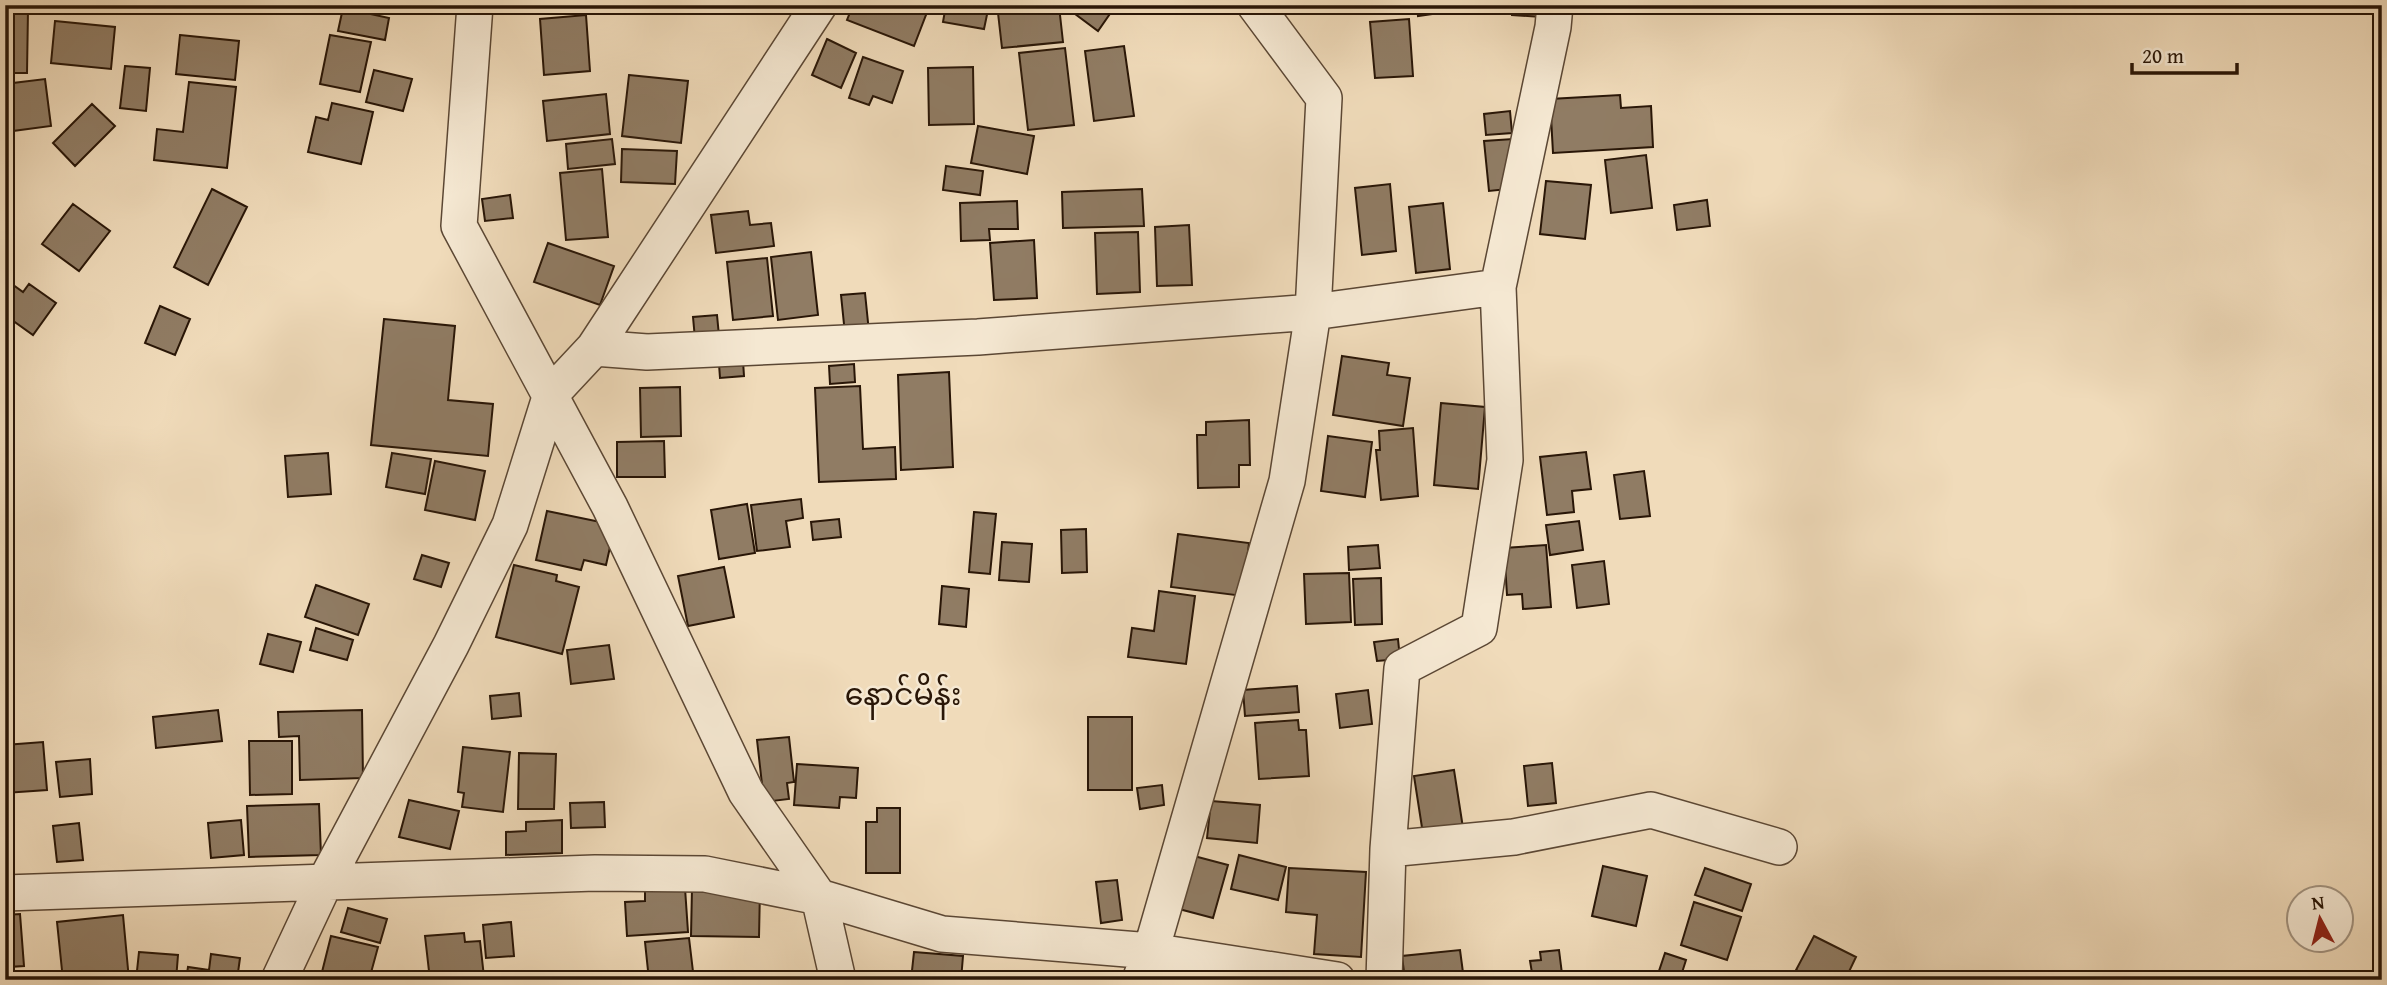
<svg xmlns="http://www.w3.org/2000/svg" width="2387" height="985" viewBox="0 0 2387 985" font-family="'Gentium Book Plus','Noto Sans Myanmar',serif">
<rect width="100%" height="100%" fill="#f0dbba"/>
<filter id="stains"><feTurbulence type="fractalNoise" baseFrequency=".00286" numOctaves="4"/><feColorMatrix values="0 0 0 0 .2 0 0 0 0 .09 0 0 0 0 .02 0 0 0 .5 -.17"/></filter>
<radialGradient id="worn" r=".72"><stop offset=".6" stop-color="#630" stop-opacity="0"/><stop offset="1" stop-color="#630" stop-opacity=".3"/></radialGradient>
<path fill="#907c64" stroke="#291607" stroke-width="2" d="M531 5H581L582 11 532 14Z
M853 5H923L929 7 914 46 847 20Z
M946 5H989L984 29 943 22Z
M1063 5H1110L1114 8 1098 31Z
M1348 5H1411L1348 9Z
M1417 5H1439L1440 13 1418 16Z
M1512 5H1542L1541 17 1512 15Z
M1059 6 1063 42 1002 48 998 13Z
M343 8 389 18 385 40 338 31Z
M28 10 27 73H5V11Z
M586 15 590 71 544 75 540 19Z
M1409 19 1413 76 1375 78 1370 22Z
M55 21 115 27 111 69 51 63Z
M180 35 239 41 235 80 176 74Z
M330 35 371 42 360 92 320 84Z
M827 39 856 53 841 88 812 75Z
M1124 46 1134 116 1094 121 1085 51Z
M1065 48 1074 125 1028 130 1019 53Z
M863 57 903 71 892 103 873 96 869 105 849 98Z
M125 66 150 68 146 111 120 108Z
M973 67 974 124 929 125 928 68Z
M374 70 412 79 403 111 366 102Z
M629 75 688 81 681 143 622 136Z
M45 79 51 126 5 132V84Z
M189 82 236 87 227 168 154 160 157 129 183 132Z
M606 94 610 134 547 141 543 101Z
M1620 95 1621 108 1651 106 1653 147 1553 153 1550 99Z
M332 103 373 112 361 164 308 152 316 117 328 120Z
M92 104 115 126 75 166 53 143Z
M1510 111 1512 133 1486 135 1484 114Z
M978 126 1034 136 1027 174 971 163Z
M612 139 615 164 568 169 566 144Z
M1513 139 1517 188 1489 191 1484 141Z
M622 149 677 151 675 184 621 182Z
M1646 155 1652 208 1611 213 1605 160Z
M946 166 983 171 980 195 943 190Z
M602 169 608 237 566 240 560 173Z
M1546 181 1591 185 1585 239 1540 234Z
M1390 184 1396 251 1362 255 1355 188Z
M212 189 247 207 208 285 174 267Z
M1142 189 1144 226 1063 228 1062 192Z
M510 195 513 218 485 221 482 199Z
M1707 200 1710 226 1677 230 1674 205Z
M1017 201 1018 229H989L990 240 961 241 960 203Z
M1443 203 1450 269 1416 273 1409 207Z
M73 204 110 231 79 271 42 244Z
M748 211 750 225 771 223 774 246 716 253 711 215Z
M1189 225 1192 285 1157 286 1155 227Z
M1138 232 1140 292 1097 294 1095 233Z
M1034 240 1037 298 994 300 990 243Z
M548 243 614 266 600 305 534 282Z
M811 252 818 315 778 320 771 257Z
M767 258 773 316 733 320 727 262Z
M5 279 23 292 29 284 56 303 33 335 5 315Z
M865 293 869 332 845 334 841 295Z
M160 306 190 319 175 355 145 343Z
M717 315 719 336 695 339 693 317Z
M384 319 455 326 448 400 493 404 488 456 371 445Z
M1342 356 1389 363 1387 375 1410 378 1403 426 1333 415Z
M743 361 744 376 720 378 719 364Z
M854 364 855 382 830 384 829 366Z
M949 372 953 467 901 470 898 375Z
M860 386 863 449 895 447 896 479 819 482 815 388Z
M680 387 681 436 641 437 640 388Z
M1441 403 1485 407 1478 489 1434 485Z
M1249 420 1250 465H1239V487L1198 488 1197 435H1206V422Z
M1413 428 1418 496 1381 500 1376 450H1380L1379 431Z
M1328 436 1372 442 1365 497 1321 491Z
M664 441 665 477H617V442Z
M1586 452 1591 489 1572 491 1574 512 1547 515 1540 457Z
M328 453 331 494 288 497 285 456Z
M392 453 431 459 425 494 386 487Z
M435 461 485 471 475 520 425 510Z
M1644 471 1650 516 1620 519 1614 475Z
M801 499 803 518 786 521 790 547 757 551 751 505Z
M747 504 755 553 719 559 711 510Z
M547 511 615 525 606 565 584 560 581 570 536 560Z
M974 512 996 514 990 574 969 572Z
M839 519 841 537 813 540 811 522Z
M1579 521 1583 550 1550 555 1546 525Z
M1086 529 1087 572 1062 573 1061 530Z
M1178 534 1249 543 1243 596 1171 587Z
M1002 542 1032 544 1029 582 999 580Z
M1378 545 1380 568 1349 570 1348 547Z
M1546 545 1551 607 1523 609 1522 594 1507 595 1504 548Z
M422 555 449 563 441 587 414 579Z
M1604 561 1609 604 1577 608 1572 565Z
M514 565 557 575 556 581 579 587 562 654 496 637Z
M724 567 734 617 688 626 678 576Z
M1349 573 1351 622 1306 624 1304 574Z
M1381 578 1382 624 1355 625 1353 579Z
M316 585 369 604 358 635 305 617Z
M942 586 969 589 966 627 939 624Z
M1159 591 1195 596 1186 664 1128 657 1132 628 1154 631Z
M316 628 353 640 347 660 310 650Z
M268 634 301 642 293 672 260 664Z
M1398 639 1400 659 1377 661 1374 642Z
M609 645 614 679 571 684 567 650Z
M1297 686 1299 712 1245 716 1243 690Z
M1368 690 1372 724 1340 728 1336 694Z
M519 693 521 716 492 719 490 696Z
M218 710 222 741 156 748 153 717Z
M362 710 363 778 300 780 299 736 279 737 278 712Z
M1088 717H1132V790H1088Z
M1298 720 1299 730H1306L1309 776 1259 779 1255 723Z
M789 737 794 782 787 783 789 799 764 802 757 740Z
M249 741H292V794L250 795Z
M43 742 47 790 5 793V745Z
M463 747 510 752 503 812 462 807 464 793 458 792Z
M519 753 556 754 554 809H518Z
M90 759 92 794 60 797 56 762Z
M1552 763 1556 803 1528 806 1524 766Z
M797 764 858 768 856 798 840 797 839 808 794 805Z
M1454 770 1463 828 1423 834 1414 776Z
M1162 785 1164 805 1140 809 1137 788Z
M409 800 459 811 450 849 399 837Z
M1211 801 1260 805 1257 843 1207 838Z
M604 802 605 827 571 828 570 803Z
M319 804 321 855 249 857 247 806Z
M877 808H900V873H866V822H877Z
M241 820 244 855 211 858 208 823Z
M562 820V853L506 855V832L526 831V822Z
M79 823 83 860 57 862 53 826Z
M1239 855 1286 867 1278 900 1231 889Z
M1194 856 1228 865 1213 918 1179 909Z
M1603 866 1647 876 1636 926 1592 916Z
M1289 868 1366 872 1361 957 1314 954 1317 915 1286 912Z
M1705 868 1751 884 1742 911 1695 895Z
M1117 880 1122 920 1101 923 1096 882Z
M685 888 688 932 627 936 625 902 645 901V891Z
M692 888 760 889 759 937 691 936Z
M1694 902 1741 917 1727 960 1681 945Z
M348 908 387 919 380 943 341 932Z
M20 914 24 966 9 967 10 980H5V915Z
M123 915 129 980H63L57 922Z
M511 922 514 956 486 958 483 925Z
M464 933 465 942 480 941 484 977 430 980 425 936Z
M331 936 378 947 369 980H320Z
M1814 936 1856 957 1845 980H1816L1796 970Z
M689 938 694 980H649L645 942Z
M1460 950 1464 980H1405L1402 956Z
M1559 950 1562 974 1542 977V972L1532 973 1530 961 1541 960 1540 952Z
M139 952 178 955 176 980H136Z
M914 952 963 956 961 980H911Z
M1665 953 1686 960 1680 979 1659 971Z
M211 954 240 958 237 980H186L188 967 209 970Z"/>
<g fill="none" stroke-linecap="round" stroke-linejoin="round">
<defs>
<path id="minor" d="M475 5 459 226 610 507 746 792 819 897 838 980
M594 348 647 352 978 337 1313 312 1498 287
M1388 849 1514 837 1651 810 1779 847
M5 893 595 873 705 874 819 897 942 934 1151 951 1337 980
M279 980 325 882 451 645 510 525 551 394 594 348 819 5
M1140 980 1151 951 1287 481 1313 312 1324 98 1255 5
M1384 980 1388 849 1402 668 1479 628 1505 460 1498 287 1553 27 1555 5"/>
</defs>
<use href="#minor" stroke="#5b4734" stroke-width="38"/>
<use href="#minor" stroke="#f5e8d2" stroke-width="35"/>
</g>
<g text-anchor="middle" dominant-baseline="central" stroke-width="5" stroke-linejoin="round" paint-order="stroke">
<g font-size="30" fill="#291607" stroke="#f5e8d2">
<text x="903" y="694">နောင်မိန်း</text>
</g>
</g>
<rect width="2387" height="985" fill="none" stroke="#f0dbba" stroke-width="28"/>
<rect x="7" y="7" width="2373" height="971" fill="none" stroke="#291607" stroke-width="3.5"/>
<rect x="14" y="14" width="2359" height="957" fill="none" stroke="#291607" stroke-width="2"/>
<g transform="translate(2320 919) rotate(353)"><circle r="33" fill="#f5e8d2" stroke="#a39481" stroke-width="2"/>
<path d="M0-5L12 26L0 18L-12 26Z" fill="#8f2418"/>
<text y="-10" font-size="19" font-weight="bold" text-anchor="middle" fill="#291607">N</text>
</g>
<path d="M2132 63v10h105v-10" fill="none" stroke="#291607" stroke-width="3.5"/>
<text x="2142" y="63" font-size="21" fill="#291607" stroke="#f5e8d2" stroke-width="5" paint-order="stroke">20 m</text>
<rect width="100%" height="100%" filter="url(#stains)"/>
<rect width="100%" height="100%" fill="url(#worn)"/>
</svg>
